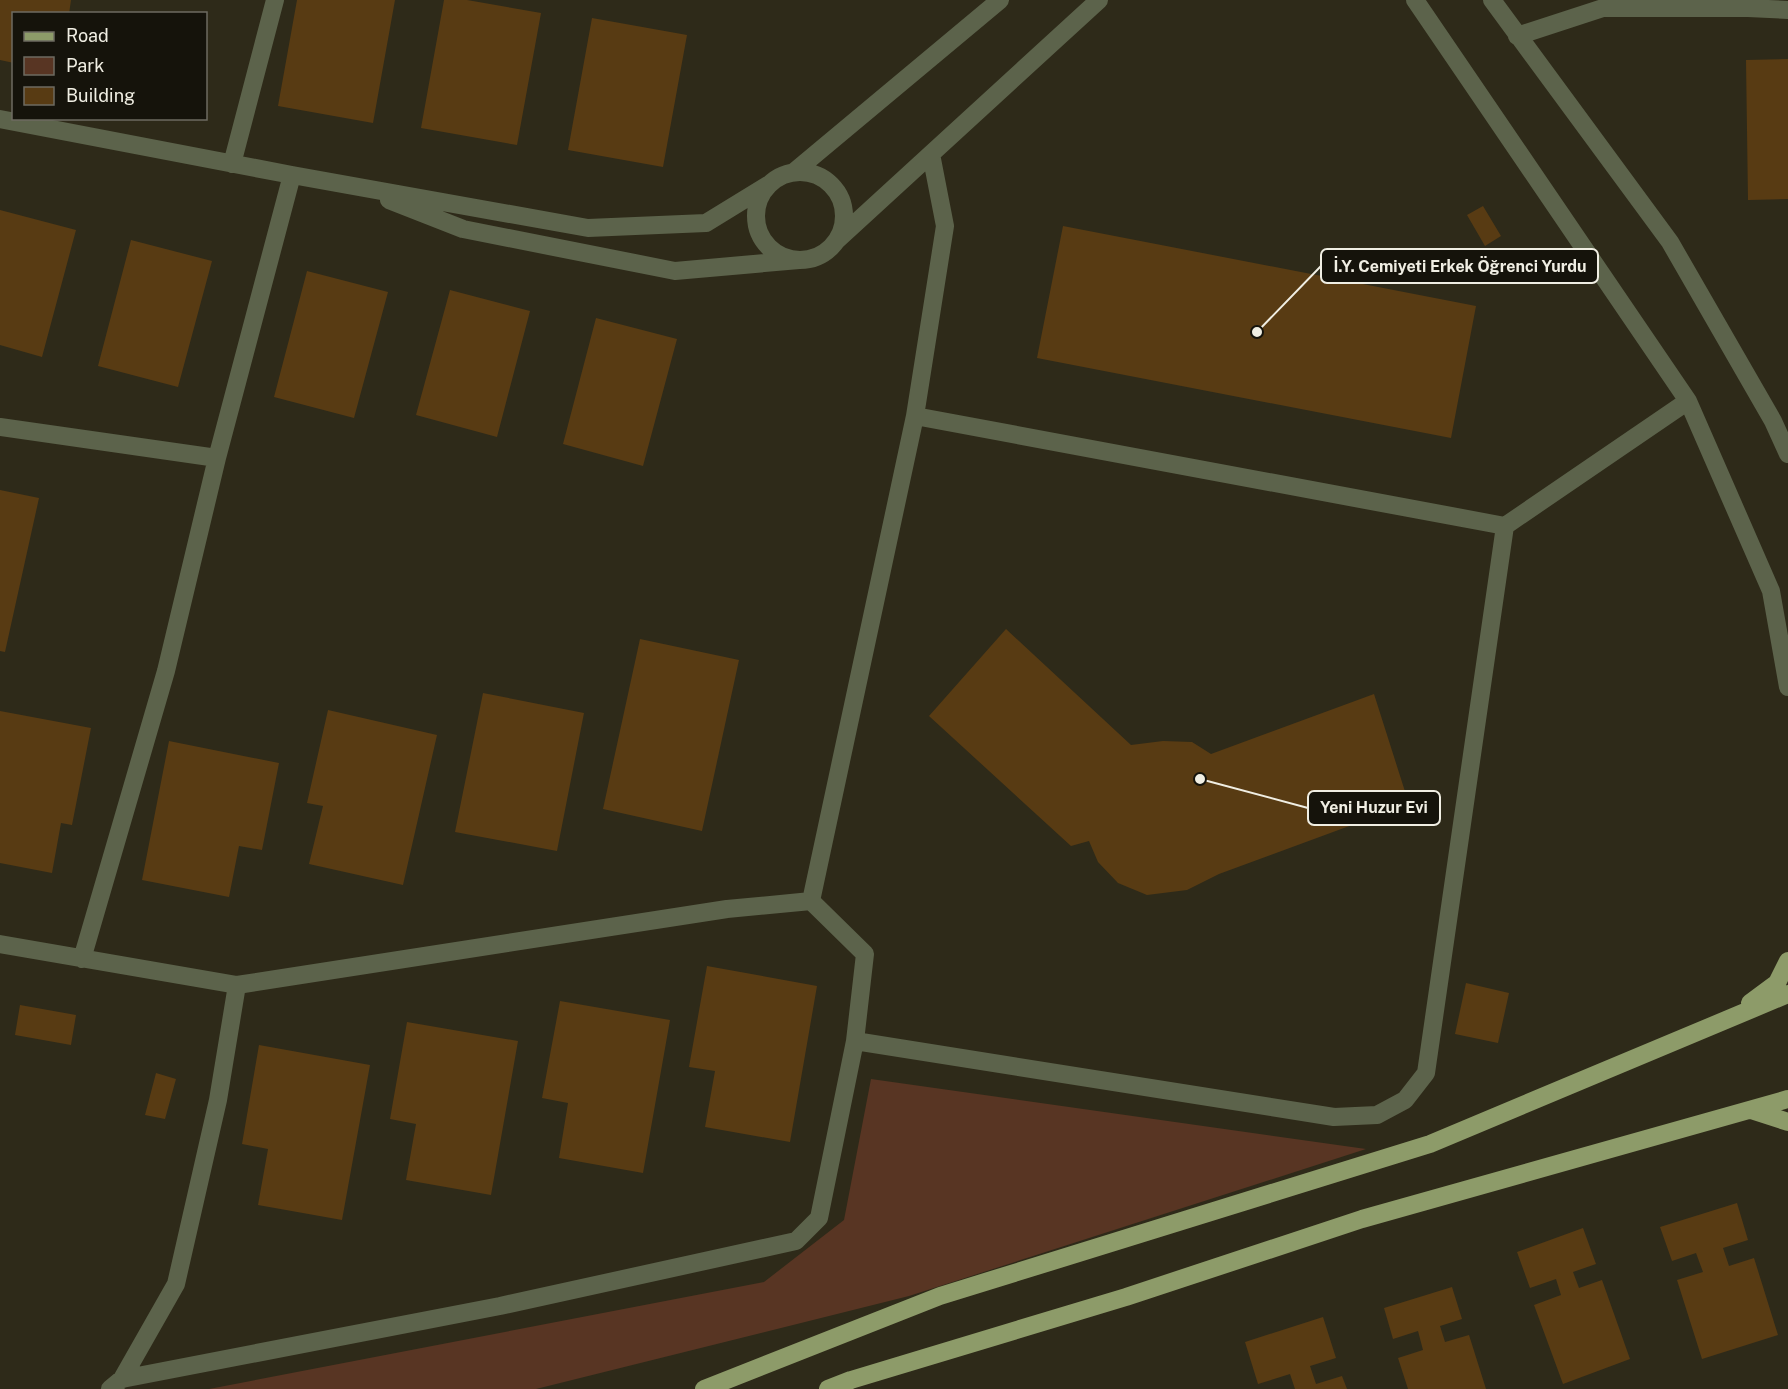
<svg xmlns="http://www.w3.org/2000/svg" width="1788" height="1389" viewBox="0 0 1788 1389" font-family="'Public Sans',sans-serif">
<rect width="100%" height="100%" fill="#2e2a19"/>
<path fill="#583523" d="M871 1079 1366 1149 909 1296 536 1389H209L764 1282 844 1220Z"/>
<path fill="#583b13" d="M0 0H71L69 14H14V63L0 60Z
M297 0H395L373 123 278 106Z
M444 0H467L541 13 517 145 421 128Z
M592 18 687 35 663 167 568 150Z
M1788 59V199L1748 200 1746 60Z
M1483 206 1501 236 1485 246 1467 215Z
M0 210 76 230 42 357 0 345Z
M1063 226 1476 306 1451 438 1037 358Z
M131 240 212 261 178 387 98 366Z
M307 271 388 292 354 418 274 397Z
M450 290 530 311 497 437 416 415Z
M596 318 677 339 643 466 563 444Z
M0 490 39 498 5 652 0 651Z
M1006 629 1131 745 1163 741 1192 742 1211 754 1374 694 1409 804 1219 874 1187 890 1147 895 1118 883 1098 862 1089 841 1071 846 929 716Z
M640 639 739 660 702 831 603 809Z
M483 693 584 713 557 851 455 832Z
M328 710 437 735 403 885 309 864 323 806 307 803Z
M0 711 91 728 72 825 61 823 52 873 0 863Z
M169 741 279 763 262 850 239 846 229 897 142 880Z
M707 966 817 986 790 1142 705 1127 715 1071 689 1067Z
M1466 983 1509 993 1498 1043 1455 1034Z
M560 1001 670 1020 643 1173 559 1158 568 1103 542 1098Z
M20 1005 76 1015 71 1045 15 1035Z
M407 1022 518 1041 491 1195 406 1180 416 1124 390 1119Z
M259 1045 370 1065 342 1220 258 1205 268 1149 242 1144Z
M156 1073 176 1079 165 1119 145 1115Z
M1737 1203 1748 1240 1723 1248 1729 1266 1754 1258 1778 1335 1702 1359 1677 1280 1703 1272 1696 1253 1672 1261 1660 1227Z
M1583 1228 1596 1264 1573 1272 1579 1288 1602 1280 1630 1359 1563 1384 1534 1305 1561 1295 1556 1279 1530 1288 1517 1252Z
M1452 1287 1462 1319 1440 1326 1445 1342 1469 1335 1486 1389H1408L1398 1358 1423 1350 1418 1331 1393 1339 1384 1308Z
M1323 1317 1336 1358 1310 1366 1316 1384 1342 1376 1347 1389H1295L1290 1374 1258 1384 1245 1342Z"/>
<g fill="none" stroke-linecap="round" stroke-linejoin="round">
<path stroke="#5c634b" stroke-width="18" d="M1415 0 1688 401 1771 591 1788 687
M1492 0 1670 242 1773 421 1788 454
M1517 36 1603 8H1748L1788 10
M0 119 292 175 588 228 706 223 768 185
M232 164 275 0
M794 172 1000 0
M756 216a44 44 0 1 1 88 0a44 44 0 1 1-88 0Z
M389 200 463 229 675 271 799 260
M836 241 1099 0
M915 416 1505 526 1688 401
M0 427 217 458
M811 901 915 416 945 226 931 154
M0 944 237 985 727 909 811 901 865 954 855 1041 819 1218 796 1241 500 1306 122 1379
M82 959 166 671 217 458 292 175
M855 1041 1334 1117 1377 1115 1405 1100 1426 1073 1505 526
M110 1389 122 1379 176 1284 218 1100 237 985"/>
<path stroke="#8d9b69" stroke-width="18" d="M1750 1003 1777 983 1788 961
M1751 1110 1788 1122
M704 1389 940 1296 1430 1144 1788 994
M828 1389 851 1380 1126 1297 1362 1219 1788 1099"/>
</g>
<path fill="none" stroke="#f0eee3" stroke-width="2" d="M1257 332L1321 266M1200 779L1308 808"/>
<g fill="#f0eee3" stroke="#15130b" stroke-width="2">
<circle cx="1257" cy="332" r="6"/>
<circle cx="1200" cy="779" r="6"/>
</g>
<g fill="#15130b" stroke="#f0eee3" stroke-width="2">
<rect x="1321" y="249" width="277" height="34" rx="6"/>
<rect x="1308" y="791" width="132" height="34" rx="6"/>
</g>
<g font-size="16" text-anchor="middle" font-weight="bold" fill="#f0eee3">
<text x="1460" y="272">İ.Y. Cemiyeti Erkek Öğrenci Yurdu</text>
<text x="1374" y="813">Yeni Huzur Evi</text>
</g>
<rect x="12" y="12" width="195" height="108" fill="#15130b" stroke="#6d6b61" stroke-width="1.5"/>
<rect x="24" y="32" width="30" height="9" fill="#8d9b69" stroke="#6d6b61" stroke-width="1.5"/>
<text x="66" y="42" font-size="18" fill="#f0eee3">Road</text>
<rect x="24" y="57" width="30" height="18" fill="#583523" stroke="#6d6b61" stroke-width="1.5"/>
<text x="66" y="72" font-size="18" fill="#f0eee3">Park</text>
<rect x="24" y="87" width="30" height="18" fill="#583b13" stroke="#6d6b61" stroke-width="1.5"/>
<text x="66" y="102" font-size="18" fill="#f0eee3">Building</text>
</svg>
